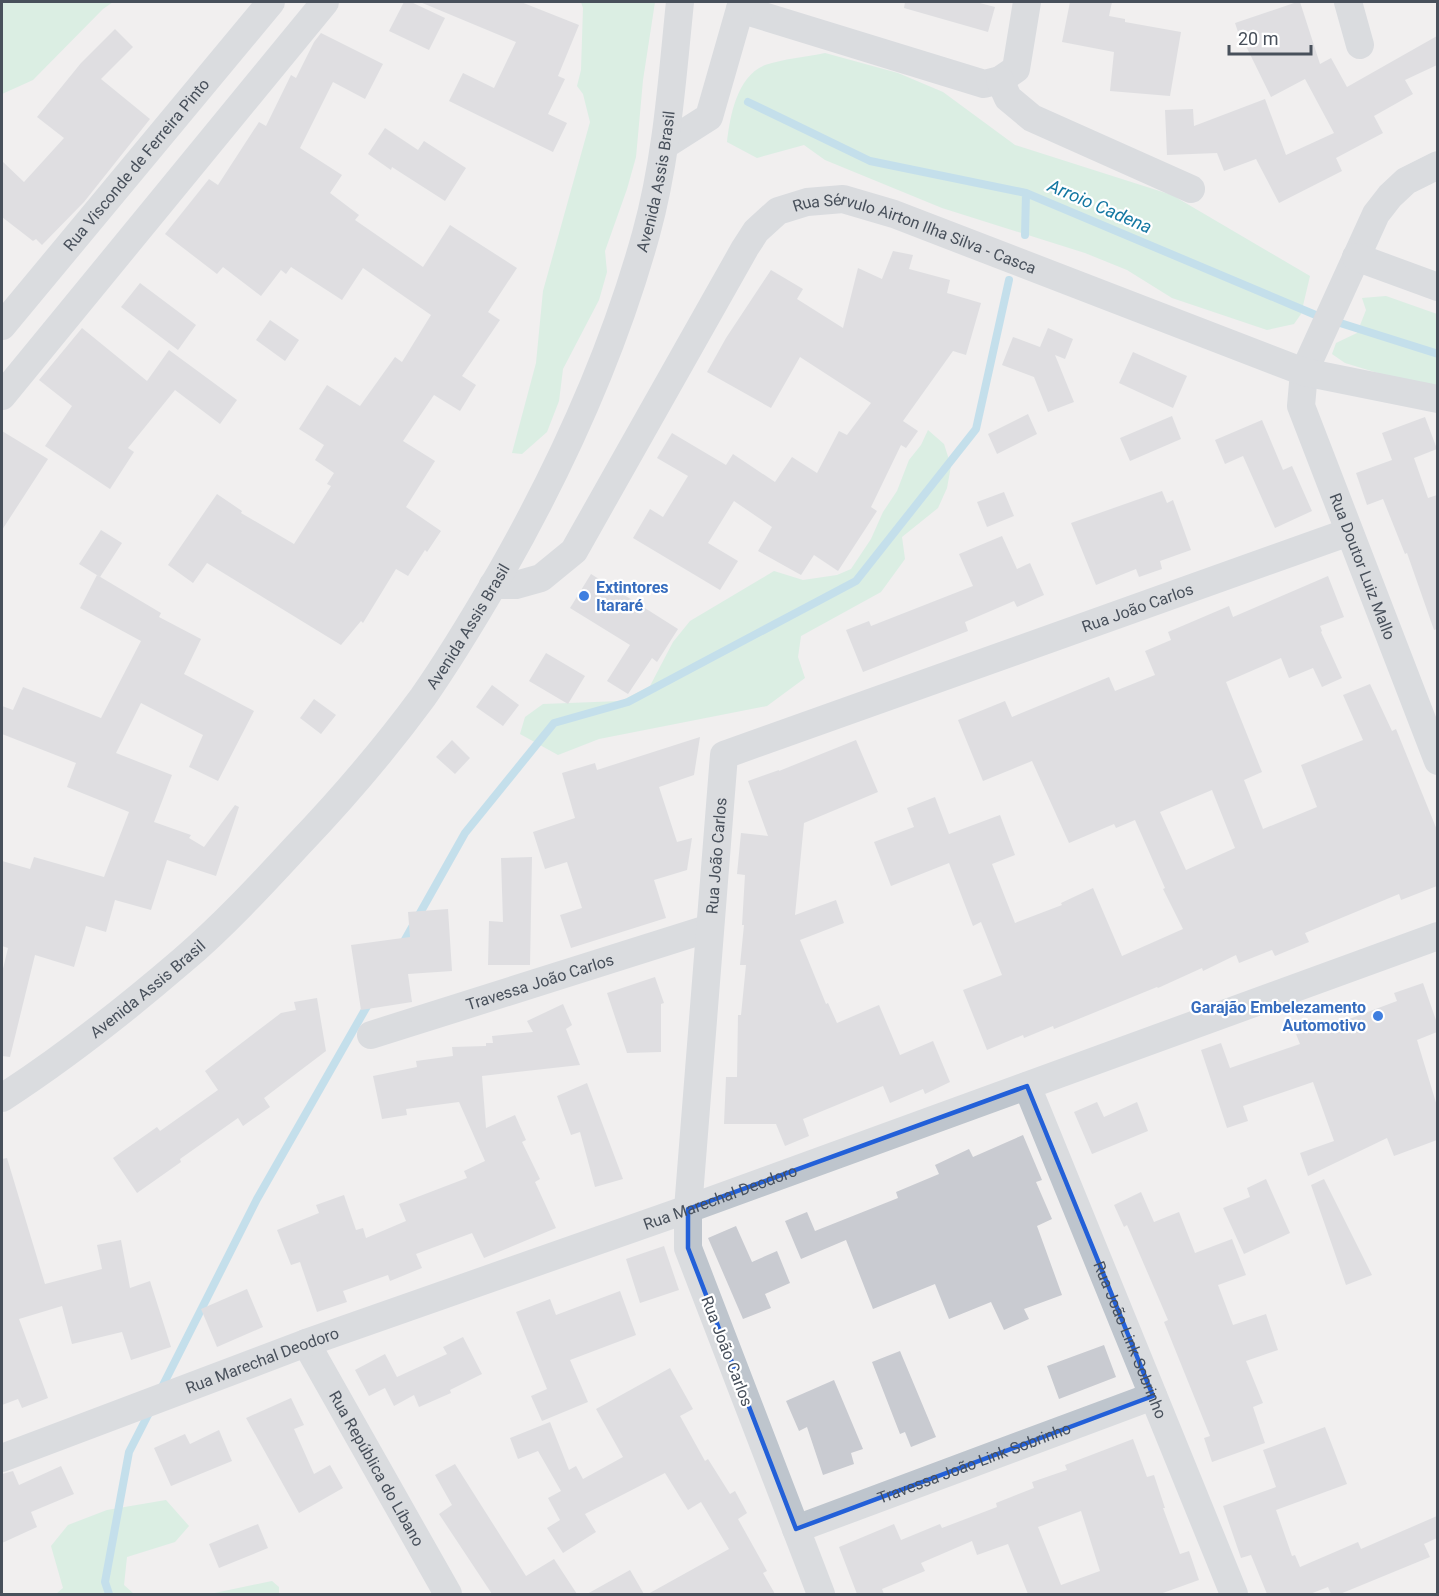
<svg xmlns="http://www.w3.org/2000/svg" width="1439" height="1596" viewBox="0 0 1439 1596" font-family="Roboto,sans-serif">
<rect width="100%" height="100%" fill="#f1efef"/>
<path fill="#c0edd6" d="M2 2H113L103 9 33 80 2 94Z
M581 2H655L643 80 636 157 627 189 605 251 607 272 599 300 563 369 559 401 547 432 522 454 512 453 536 363 543 291 590 122 583 94 577 86 581 70 583 8Z
M825 53 898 73 943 92 1015 145 1172 195 1310 276 1301 314 1294 324 1267 330 1172 298 1127 270 1085 253 942 208 825 160 804 145 757 158 727 142C730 116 737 76 765 65 783 59 806 57 825 53Z
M1386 296 1437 314V391L1345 363 1332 354 1336 343 1357 333 1366 310 1362 298Z
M928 430 944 444 951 466 947 488 938 508 902 537 905 559 881 592 801 636 798 657 805 678 767 706 599 739 558 755 520 734 525 717 543 704 621 701 650 686 673 642 690 621 774 571 803 580 837 575 851 569 871 539 883 512 897 491 909 460 921 445Z
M166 1500 189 1526 175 1542 127 1557 124 1585 134 1594H56L63 1588 51 1546 68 1525 107 1510Z
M272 1581 279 1587V1594H210Z"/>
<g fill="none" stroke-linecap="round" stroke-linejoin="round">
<path stroke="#8fcce7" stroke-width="8" d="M748 102 870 161 1026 193 1318 316 1438 354
M1025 235 1026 193
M402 945 465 833 554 723 628 702 856 581 976 429 1009 280
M160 1391 257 1199 370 1001
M109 1594 105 1582 129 1452 150 1411"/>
</g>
<path fill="#c9cbd1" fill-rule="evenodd" d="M404 2H411L445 18 429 50 389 31Z
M420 2H521L579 25 558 76 565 79 548 114 567 123 553 152 449 101 463 73 494 88 516 42Z
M905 2H976L995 7 988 32 904 8Z
M1070 2H1112L1109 16 1125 19V22L1181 32 1170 96 1110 91 1114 52 1062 42Z
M1297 2H1300L1320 64 1331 58 1347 87 1437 36V65L1405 80 1413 94 1374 116 1383 133 1336 158 1342 171 1279 203 1256 159 1224 171 1217 153 1167 155 1165 110 1193 109 1194 126 1265 99 1286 155 1334 133 1305 79 1271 97 1246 46 1243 47 1235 23Z
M115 29 133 47 101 79 150 119 84 202 42 245 36 239 33 241 2 217V161L24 182 64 138 37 117 81 63Z
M321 33 383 64 365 99 333 82 300 148 342 175 330 193 359 215 355 220 423 267 450 225 517 268 488 312 500 320 462 376 476 385 460 411 434 395 403 441 435 461 406 507 441 531 427 552 425 550 408 576 396 569 363 623 361 621 341 645 207 563 193 583 168 565 217 494 242 511 241 513 294 544 331 486 327 484 334 473 315 460 324 445 299 429 327 385 360 406 395 357 402 362 431 315 363 268 342 300 291 267 286 274 281 270 261 296 223 267 217 274 165 234 209 179 218 185 259 122 266 126 291 75 296 78 314 42Z
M385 128 418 150 424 141 466 168 445 201 392 167 391 170 368 154Z
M893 251 913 255 909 269 950 280 947 293 981 303 966 355 953 351 903 421 918 431 906 448 901 445 871 507 877 511 838 571 814 555 801 575 758 551 772 527 734 501 708 543 738 561 720 590 633 538 650 509 663 517 688 476 657 458 672 433 726 465 733 454 775 482 792 457 817 473 839 431 847 435 871 403 800 357 771 408 707 372 726 338 771 270 803 289 797 299 843 328 858 268 882 279Z
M140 283 196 325 178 350 121 307Z
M270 320 299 340 285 361 256 340Z
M82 328 147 381 169 350 237 400 220 424 175 390 128 448 134 452 110 489 45 446 72 406 39 380Z
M1048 328 1073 339 1065 359 1055 355 1074 402 1048 412 1034 377 1002 365 1013 337 1040 347Z
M1133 352 1187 376 1173 408 1119 383Z
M1028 414 1037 434 997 454 988 434Z
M1172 416 1181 439 1130 461 1120 438Z
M1425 417 1437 449 1414 458 1428 498 1437 495V629L1434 630 1407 553 1405 554 1383 499 1367 505 1356 473 1392 460 1382 433Z
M1262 420 1283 470 1292 466 1312 511 1275 528 1243 456 1225 464 1215 440Z
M2 431 48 459 2 530Z
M1162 491 1167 503 1173 500 1191 550 1160 561 1162 569 1139 577 1136 569 1096 585 1071 523Z
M1004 492 1014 516 987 527 977 502Z
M101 530 122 543 100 577 79 564Z
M1002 536 1017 569 1030 563 1044 595 1017 607 1014 601 965 622 968 631 863 672 846 630 869 621 871 626 973 586 959 554Z
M591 574 678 629 657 662 652 658 628 694 607 681 630 645 570 608Z
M97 575 161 613 159 617 201 639 184 674 254 711 218 781 189 767 203 735 141 703 116 753 172 775 154 822 191 835 189 838 204 847 235 805 239 807 216 876 167 860 151 910 115 900 106 932 86 926 74 967 35 955 10 1057 2 1056V973L8 948 2 946V861L30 869 34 857 104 877 129 812 67 787 76 763 2 734V706L13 710 23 687 101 718 141 641 80 608Z
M1328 576 1344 617 1320 626 1322 631 1321 632 1342 678 1322 687 1313 668 1289 678 1281 658 1226 682 1262 772 1244 780 1263 829 1317 807 1301 765 1363 740 1343 695 1370 684 1392 731 1396 729 1437 830V886L1401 900 1399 894 1305 933 1309 942 1275 956 1272 950 1239 963 1236 955 1203 971 1202 968 1158 988 1157 987 1054 1029 1053 1026 1024 1038 1023 1035 987 1050 963 990 1002 975 981 922 973 926 949 863 891 886 874 842 914 827 907 808 935 797 949 834 1000 815 1015 855 992 864 1015 923 1062 905 1061 903 1093 888 1122 956 1183 929 1163 889 1165 888 1135 820 1116 828 1114 824 1069 843 1032 761 983 781 958 720 1005 701 1012 717 1109 677 1115 691 1155 675 1145 651 1171 640 1168 632 1229 606 1233 617ZM1212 790 1235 848 1186 870 1160 812Z
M546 653 585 676 568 704 529 681Z
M492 685 519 705 503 726 476 707Z
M314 699 336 715 321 734 300 718Z
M700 737 694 775 659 787 677 842 692 838 687 870 654 880 666 918 571 948 560 915 582 908 567 862 545 869 533 832 575 818 562 773 595 763 597 770Z
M452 740 470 758 455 774 436 757Z
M856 740 878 792 804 823 795 915 836 900 844 923 800 940 826 1004 828 1003 837 1023 879 1005 900 1055 933 1041 950 1082 925 1094 923 1089 890 1103 883 1086 803 1119 809 1136 785 1146 776 1124H724L726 1077H737L738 1015H741L746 965H740L744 925H742L745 875 737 874 741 833 768 836 748 781 779 770V771Z
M532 857 530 965H488L489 921 503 922 501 858Z
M448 909 452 971 408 974 412 1002 361 1010 351 945 410 937 408 912Z
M655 977 664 1003 661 1004V1052L627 1053 607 993Z
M1423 983 1437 1023V1032L1417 1040 1437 1106V1140L1394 1156 1387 1138 1308 1176 1300 1153 1334 1141 1313 1082 1243 1106 1248 1121 1227 1128 1201 1050 1221 1043 1230 1068 1300 1044 1296 1034 1340 1019 1341 1022 1397 1001 1394 993Z
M317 998 326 1051 264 1098 270 1107 243 1126 238 1118 180 1159 181 1162 137 1193 113 1158 157 1127 160 1131 218 1090 205 1071 281 1013 296 1010 294 1002Z
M563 1004 572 1025 566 1029 580 1065 482 1076 486 1128 515 1115 526 1140 522 1142 540 1179 535 1182 556 1228 484 1258 472 1233 416 1254 422 1268 390 1281 388 1275 343 1291 347 1302 317 1312 300 1262 291 1265 277 1230 319 1213 316 1205 344 1195 356 1230 363 1228 366 1238 406 1221 399 1204 467 1178 464 1171 485 1161 459 1102 406 1109 407 1115 382 1119 373 1076 417 1067 416 1061 453 1056 452 1047 486 1046V1043H493L492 1036 533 1032 527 1021Z
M587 1083 623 1179 595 1187 580 1132 571 1135 557 1096Z
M1097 1102 1104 1117 1137 1102 1148 1131 1092 1154 1074 1112Z
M1023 1135 1042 1180 1036 1182 1052 1219 1037 1226 1062 1295 1024 1309 1029 1319 1004 1330 991 1302 949 1319 935 1284 873 1309 846 1240 801 1259 785 1221 807 1212 815 1231 898 1198 896 1192 939 1174 935 1165 969 1149 973 1157Z
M7 1158 45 1284 102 1269 97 1245 121 1240 130 1288 150 1281 171 1347 131 1360 122 1332 72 1344 62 1306 19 1319 48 1398 22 1408 18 1399 2 1405V1159Z
M1266 1179 1290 1233 1244 1254 1223 1208 1250 1197 1247 1188Z
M1324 1179 1372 1275 1346 1285 1311 1185Z
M1141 1192 1154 1222 1179 1212 1195 1253 1232 1239 1246 1275 1218 1285 1233 1325 1266 1314 1278 1350 1246 1361 1263 1403 1253 1407 1265 1443 1212 1462 1204 1438 1210 1436 1164 1322 1168 1320 1127 1225 1124 1227 1114 1205Z
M736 1226 752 1262 777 1251 790 1283 765 1294 771 1308 743 1319 708 1238Z
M664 1246 679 1290 640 1303 626 1259Z
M247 1289 263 1327 217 1347 201 1309Z
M620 1291 636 1335 570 1360 588 1402 542 1421 531 1396 547 1389 516 1312 550 1299 556 1315Z
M463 1337 482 1374 450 1390 451 1393 419 1407 414 1395 394 1406 385 1388 369 1396 355 1370 385 1354 397 1377 447 1354 443 1347Z
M1104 1345 1116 1377 1059 1399 1047 1366Z
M900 1351 936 1437 911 1447 905 1432 900 1434 872 1362Z
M670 1368 693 1409 680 1416 705 1461 708 1459 730 1494 735 1491 747 1513 738 1519 767 1571 763 1573 775 1594H648L729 1549 701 1502 688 1510 665 1473 585 1514 596 1532 563 1553 547 1528 560 1520 548 1498 561 1491 538 1451 518 1459 510 1438 550 1422 569 1470 576 1466 583 1479 623 1457 596 1409Z
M834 1380 863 1449 851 1453 854 1464 823 1475 807 1427 799 1431 786 1401Z
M291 1398 304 1425 294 1429 314 1474 330 1465 343 1488 299 1513 246 1418Z
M1325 1427 1347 1484 1276 1510 1292 1556 1295 1555 1300 1567 1358 1542 1361 1549 1437 1516V1538L1424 1544 1430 1557 1340 1594H1331L1328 1587 1310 1594H1267L1251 1555 1241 1558 1223 1506 1276 1487 1263 1450Z
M219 1430 232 1461 171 1486 154 1448 185 1434 190 1444Z
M1133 1439 1147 1477 1154 1475 1165 1508H1163L1180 1554 1189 1551 1199 1580 1160 1594H1028L1008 1544 977 1555 972 1541 921 1563 925 1571 882 1589 884 1594H857L839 1547 894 1524 901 1540 940 1524 942 1528 997 1507 996 1503 1034 1488 1032 1482 1067 1470 1065 1465ZM1081 1511 1100 1571 1061 1585 1038 1527Z
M455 1464 526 1576 554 1559 577 1594H492L439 1514 452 1505 435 1475Z
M61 1466 74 1494 31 1512 37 1527 2 1543V1474L13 1471 19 1485Z
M258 1524 268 1548 219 1568 209 1544Z
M630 1570 644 1594H587Z"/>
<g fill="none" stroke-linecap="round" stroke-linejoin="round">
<g stroke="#bec5cd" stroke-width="28">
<path d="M1348 2 1360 45"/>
<path d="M740 9 984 84 1000 80 1016 69 1027 2"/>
<path d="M1000 80 1008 98 1032 118 1191 189"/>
<path d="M665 145 709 117 742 2"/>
<path id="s1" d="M1438 165 1406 181 1390 196 1376 214 1304 372 1301 406 1438 761"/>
<path d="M1356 257 1438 287"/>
<path id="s2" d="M2 326 271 2"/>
<path d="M2 396 325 2"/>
<path id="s3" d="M493 585H516L541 578 574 551 745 248 756 231 778 211 807 202 843 199 894 214 1304 372 1438 399"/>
<path id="s4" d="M371 1035 710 928"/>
<path id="s5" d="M1027 1086 1234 1594"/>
<path id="s6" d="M2 1098C65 1057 126 1009 183 960 222 927 262 884 297 846 342 799 384 750 423 697 451 657 476 615 501 572 562 465 613 353 646 234 667 158 672 79 680 2"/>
<path id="s7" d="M306 1343 448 1594"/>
<path id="s8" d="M2 1458 306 1343 688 1209 1438 936"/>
<path id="s9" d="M796 1529 1153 1396"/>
<path id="s10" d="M821 1594 688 1248V1209L724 755 1349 532"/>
</g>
</g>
<path d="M0 0H1439V1596H0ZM1027 1086 1153 1396 796 1529 688 1248V1209Z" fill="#f1efef" fill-opacity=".55" fill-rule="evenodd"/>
<path fill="none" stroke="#2360d8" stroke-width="4.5" stroke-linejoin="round" d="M1027 1086 1153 1396 796 1529 688 1248V1209Z"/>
<g fill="#3f7fe0" stroke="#fff" stroke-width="2">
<circle cx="584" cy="596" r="6"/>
<circle cx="1378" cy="1016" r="6"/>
</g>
<g text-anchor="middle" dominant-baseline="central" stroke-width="4.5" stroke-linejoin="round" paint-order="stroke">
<g font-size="16" fill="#48505b" stroke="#fff">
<text stroke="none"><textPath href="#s2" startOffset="210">Rua Visconde de Ferreira Pinto</textPath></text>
<text stroke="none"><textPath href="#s6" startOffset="1154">Avenida Assis Brasil</textPath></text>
<text stroke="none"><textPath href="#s3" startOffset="633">Rua Sérvulo Airton Ilha Silva - Casca</textPath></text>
<text stroke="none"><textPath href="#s1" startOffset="460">Rua Doutor Luiz Mallo</textPath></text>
<text stroke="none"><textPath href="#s10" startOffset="1304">Rua João Carlos</textPath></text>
<text stroke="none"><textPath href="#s6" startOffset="668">Avenida Assis Brasil</textPath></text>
<text stroke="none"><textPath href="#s10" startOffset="764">Rua João Carlos</textPath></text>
<text stroke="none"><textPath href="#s4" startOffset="177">Travessa João Carlos</textPath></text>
<text stroke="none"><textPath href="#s6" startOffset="182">Avenida Assis Brasil</textPath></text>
<text stroke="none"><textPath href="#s8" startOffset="764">Rua Marechal Deodoro</textPath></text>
<text stroke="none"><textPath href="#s5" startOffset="274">Rua João Link Sobrinho</textPath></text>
<text transform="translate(727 1351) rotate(69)">Rua João Carlos</text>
<text stroke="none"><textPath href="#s8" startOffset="278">Rua Marechal Deodoro</textPath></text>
<text stroke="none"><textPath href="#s9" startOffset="190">Travessa João Link Sobrinho</textPath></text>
<text stroke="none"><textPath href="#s7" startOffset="144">Rua República do Líbano</textPath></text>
</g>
<g font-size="16" font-weight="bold" fill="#366cbe" stroke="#fff" text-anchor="start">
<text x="596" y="587">Extintores<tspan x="596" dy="18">Itararé</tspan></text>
<text x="1366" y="1007" text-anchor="end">Garajão Embelezamento<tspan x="1366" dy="18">Automotivo</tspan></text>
</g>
<g font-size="18" font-style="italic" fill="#1477a2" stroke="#fff">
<text transform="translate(1100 206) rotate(23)">Arroio Cadena</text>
</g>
</g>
<rect width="1439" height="1596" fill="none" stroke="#48505b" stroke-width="6"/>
<path d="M1229 45v9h82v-9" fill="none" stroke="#48505b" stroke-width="3"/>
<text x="1238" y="45" font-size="18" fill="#48505b" stroke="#ffffff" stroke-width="4.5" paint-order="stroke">20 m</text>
</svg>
